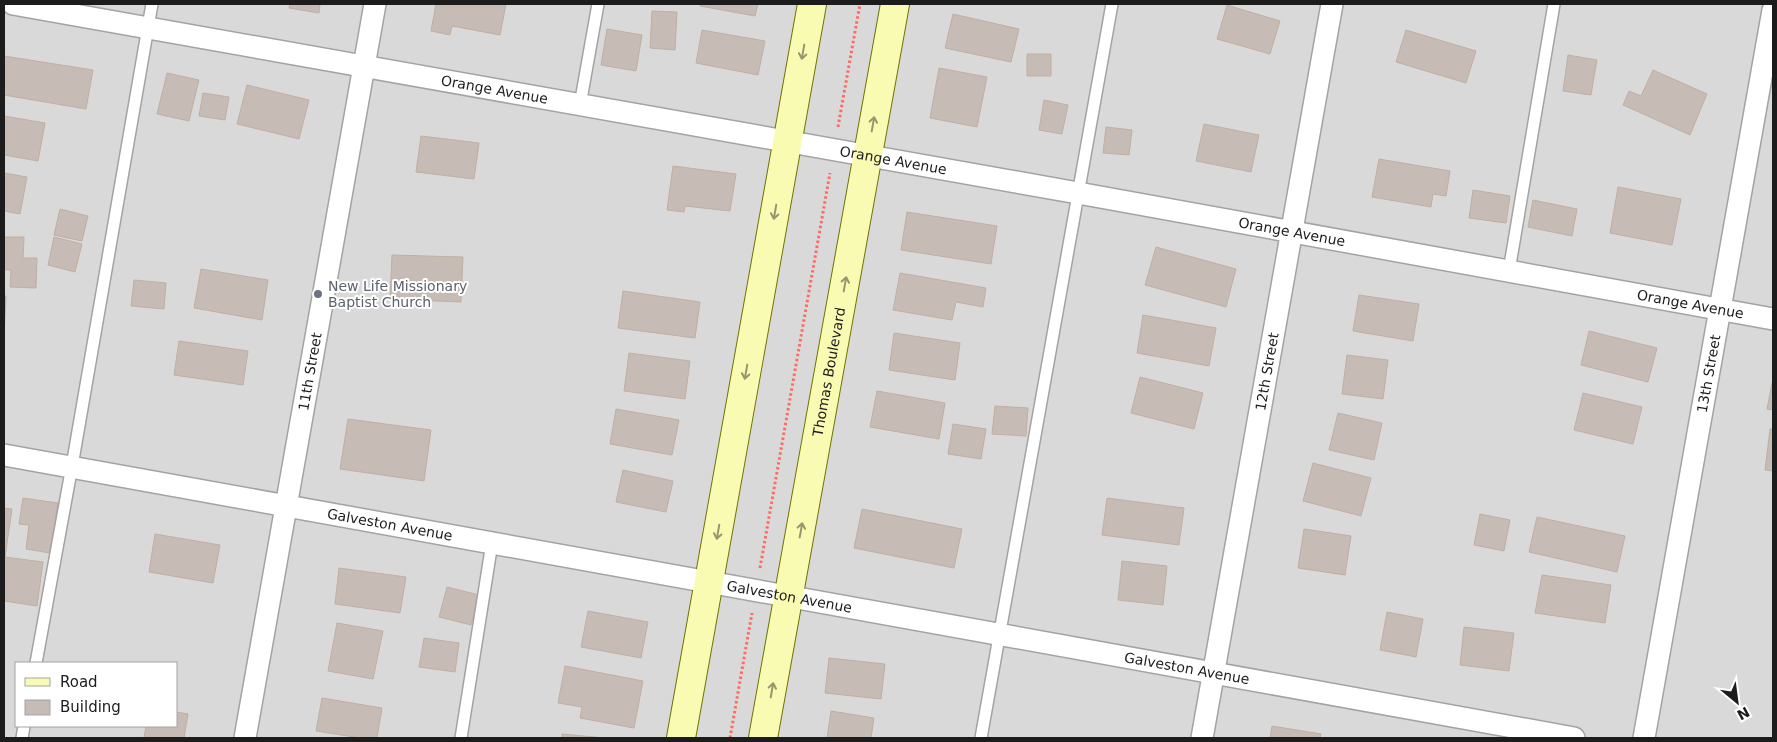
<svg xmlns="http://www.w3.org/2000/svg" width="1777" height="742" viewBox="0 0 1777 742" font-family="'DejaVu Sans',sans-serif">
<rect width="100%" height="100%" fill="#eee9e1"/>
<path fill="#dad9d9" fill-rule="evenodd" d="M4 4H1773V738H4ZM16 663H176V726H16Z"/>
<path fill="#c6bbb5" stroke="#c0afa3" d="M290 4H320L319 13 289 8Z
M436 4H506L500 35 452 26 450 35 431 31Z
M700 4H758L755 16 700 6Z
M1227 5 1280 21 1270 54 1217 39Z
M652 11 677 12 675 50 650 48Z
M953 14 1019 29 1011 62 945 48Z
M607 29 642 35 636 71 601 65Z
M702 30 765 41 758 75 696 63Z
M1406 30 1476 51 1466 83 1396 62Z
M1027 54H1051V76H1027Z
M1568 55 1597 60 1591 95 1563 91Z
M4 56 93 70 86 109 4 95Z
M939 68 987 77 977 127 930 118Z
M1653 70 1707 94 1690 135 1623 105 1629 91 1641 96Z
M167 73 199 80 189 121 157 114Z
M247 85 309 100 299 139 237 124Z
M203 93 229 97 225 120 199 116Z
M1044 100 1068 105 1062 134 1039 130Z
M4 116 45 123 38 161 4 155Z
M1204 124 1259 135 1251 172 1196 161Z
M1106 127 1132 130 1129 155 1103 153Z
M421 136 479 143 474 179 416 172Z
M1379 159 1450 171 1446 196 1433 194 1431 207 1372 197Z
M673 166 736 174 730 211 685 206 684 212 667 210Z
M4 173 27 177 20 214 4 211Z
M1618 187 1681 199 1672 245 1610 233Z
M1473 190 1510 196 1506 223 1469 218Z
M1533 200 1577 209 1572 236 1528 227Z
M60 209 88 216 82 241 54 235Z
M907 212 997 226 991 264 901 250Z
M4 237H24L23 258H37L36 288 10 287 11 270H4Z
M54 237 82 244 75 272 48 265Z
M1156 247 1236 269 1226 307 1145 285Z
M392 255 463 257 461 302 390 299Z
M201 269 268 280 262 320 194 308Z
M900 273 986 288 983 307 956 302 952 320 893 310Z
M134 280 166 283 164 309 131 306Z
M623 291 700 302 695 338 618 328Z
M1359 295 1419 304 1413 341 1353 331Z
M4 296H6L4 335Z
M1143 315 1216 328 1209 366 1137 353Z
M1589 331 1657 348 1648 382 1581 365Z
M894 333 960 343 955 380 889 370Z
M179 341 248 351 243 385 174 375Z
M629 353 690 361 685 399 624 391Z
M1347 355 1388 360 1383 399 1342 394Z
M1140 377 1203 393 1194 429 1131 413Z
M1773 378V410L1767 409Z
M877 391 945 403 939 439 870 427Z
M1583 393 1642 407 1633 444 1574 430Z
M995 406 1028 408 1026 436 992 434Z
M616 409 679 420 672 455 610 444Z
M1338 413 1382 423 1374 460 1329 450Z
M348 419 431 430 424 481 340 469Z
M953 424 986 429 981 459 948 454Z
M1770 429H1773V471L1765 470Z
M1313 463 1371 478 1361 516 1303 501Z
M623 470 673 481 666 512 616 502Z
M23 498 58 503 50 553 26 549 29 525 19 524Z
M1107 498 1184 508 1179 545 1102 535Z
M4 508 12 509 5 557 43 562 37 606 4 601Z
M862 509 962 529 954 568 854 548Z
M1480 514 1510 520 1504 551 1474 545Z
M1537 517 1625 536 1617 572 1529 552Z
M1304 529 1351 536 1345 575 1298 568Z
M155 534 220 545 213 583 149 572Z
M1122 561 1167 566 1163 605 1118 600Z
M339 568 406 577 400 613 335 604Z
M1542 575 1611 585 1605 623 1535 613Z
M447 587 479 595 471 625 439 617Z
M588 611 648 622 641 658 581 647Z
M1387 612 1423 619 1416 657 1380 650Z
M337 623 383 631 373 679 328 671Z
M1464 627 1514 633 1509 671 1460 665Z
M424 638 459 643 455 672 419 667Z
M829 658 885 664 881 699 825 693Z
M565 666 643 681 634 728 580 718 582 707 558 703Z
M322 698 382 708 377 738H360L316 731Z
M831 711 874 718 871 738H827Z
M176 712 188 714 184 738H144L146 726H176Z
M1272 726 1321 734 1320 738H1270Z
M562 734 605 738H562Z"/>
<g fill="none" stroke-linecap="round" stroke-linejoin="round">
<defs>
<path id="lane" d="M580 105 598 4
M1509 271 1554 4
M36 663 72 466 152 4
M22 738 24 726
M461 738 492 543
M981 738 1112 4"/>
<g id="street">
<path id="s1" d="M13 4 1078 193 1773 319"/>
<path id="s2" d="M4 455 1574 738"/>
<path id="s3" d="M245 738 375 4"/>
<path id="s4" d="M1202 738 1332 4"/>
<path id="s5" d="M1644 738 1773 10"/>
</g>
<g id="secondary">
<path d="M681 738 812 4"/>
<path id="s6" d="M763 738 895 4"/>
</g>
</defs>
<use href="#lane" stroke="#a3a3a3" stroke-width="14"/>
<use href="#street" stroke="#a3a3a3" stroke-width="24"/>
<use href="#secondary" stroke="#6d7402" stroke-width="30"/>
<path stroke="#fd6c63" stroke-width="3" stroke-dasharray="2.5 2.5" stroke-linecap="butt" d="M838 127 860 4
M760 568 830 173
M730 738 752 613"/>
<use href="#lane" stroke="#fff" stroke-width="11"/>
<use href="#street" stroke="#fff" stroke-width="21"/>
<use href="#secondary" stroke="#fafbb2" stroke-width="28"/>
</g>
<defs><path id="oneway-shaft" d="M-6 0H5M1.5-3L5.5 0L1.5 3" fill="none" stroke-width="1.6" stroke-linecap="round" stroke-linejoin="round" transform="scale(1.25)"/></defs>
<g stroke="#96976e">
<use href="#oneway-shaft" transform="translate(803 52) rotate(100)"/>
<use href="#oneway-shaft" transform="translate(873 124) rotate(-80)"/>
<use href="#oneway-shaft" transform="translate(775 212) rotate(100)"/>
<use href="#oneway-shaft" transform="translate(845 284) rotate(-80)"/>
<use href="#oneway-shaft" transform="translate(746 372) rotate(100)"/>
<use href="#oneway-shaft" transform="translate(801 530) rotate(-80)"/>
<use href="#oneway-shaft" transform="translate(718 532) rotate(100)"/>
<use href="#oneway-shaft" transform="translate(772 690) rotate(-80)"/>
</g>
<circle fill="#6b7280" stroke="#fff" stroke-width="2" cx="318" cy="294" r="5"/>
<g text-anchor="middle" dominant-baseline="central" stroke-width="4" stroke-linejoin="round" paint-order="stroke">
<g font-size="14" fill="#1c1c1c" stroke="#fff">
<text stroke="none"><textPath href="#s1" startOffset="489">Orange Avenue</textPath></text>
<text stroke="none"><textPath href="#s1" startOffset="894">Orange Avenue</textPath></text>
<text stroke="none"><textPath href="#s1" startOffset="1299">Orange Avenue</textPath></text>
<text stroke="none"><textPath href="#s1" startOffset="1704">Orange Avenue</textPath></text>
<text stroke="none"><textPath href="#s3" startOffset="372">11th Street</textPath></text>
<text stroke="none"><textPath href="#s6" startOffset="372">Thomas Boulevard</textPath></text>
<text stroke="none"><textPath href="#s4" startOffset="372">12th Street</textPath></text>
<text stroke="none"><textPath href="#s5" startOffset="370">13th Street</textPath></text>
<text stroke="none"><textPath href="#s2" startOffset="392">Galveston Avenue</textPath></text>
<text stroke="none"><textPath href="#s2" startOffset="798">Galveston Avenue</textPath></text>
<text stroke="none"><textPath href="#s2" startOffset="1202">Galveston Avenue</textPath></text>
</g>
<g font-size="14" fill="#5b616d" stroke="#fff" text-anchor="start">
<text x="328" y="286">New Life Missionary<tspan x="328" dy="16">Baptist Church</tspan></text>
</g>
</g>
<rect width="1777" height="742" fill="none" stroke="#1c1c1c" stroke-width="10"/>
<rect x="15" y="662" width="162" height="65" fill="#ffffff" stroke="#a4a4a4"/>
<rect x="25" y="678" width="25" height="8" fill="#fafbb2" stroke="#a4a4a4"/>
<text x="60" y="687" font-size="15" fill="#1c1c1c">Road</text>
<rect x="25" y="700" width="25" height="15" fill="#c6bbb5" stroke="#a4a4a4"/>
<text x="60" y="712" font-size="15" fill="#1c1c1c">Building</text>
<g transform="translate(1737 702) rotate(151)" stroke="#ffffff" stroke-width="4" paint-order="stroke">
<path d="M0-4L9 19L0 12L-9 19Z" fill="#1c1c1c"/>
<text y="-8" font-size="14" font-weight="bold" text-anchor="middle" fill="#1c1c1c">N</text>
</g>
</svg>
